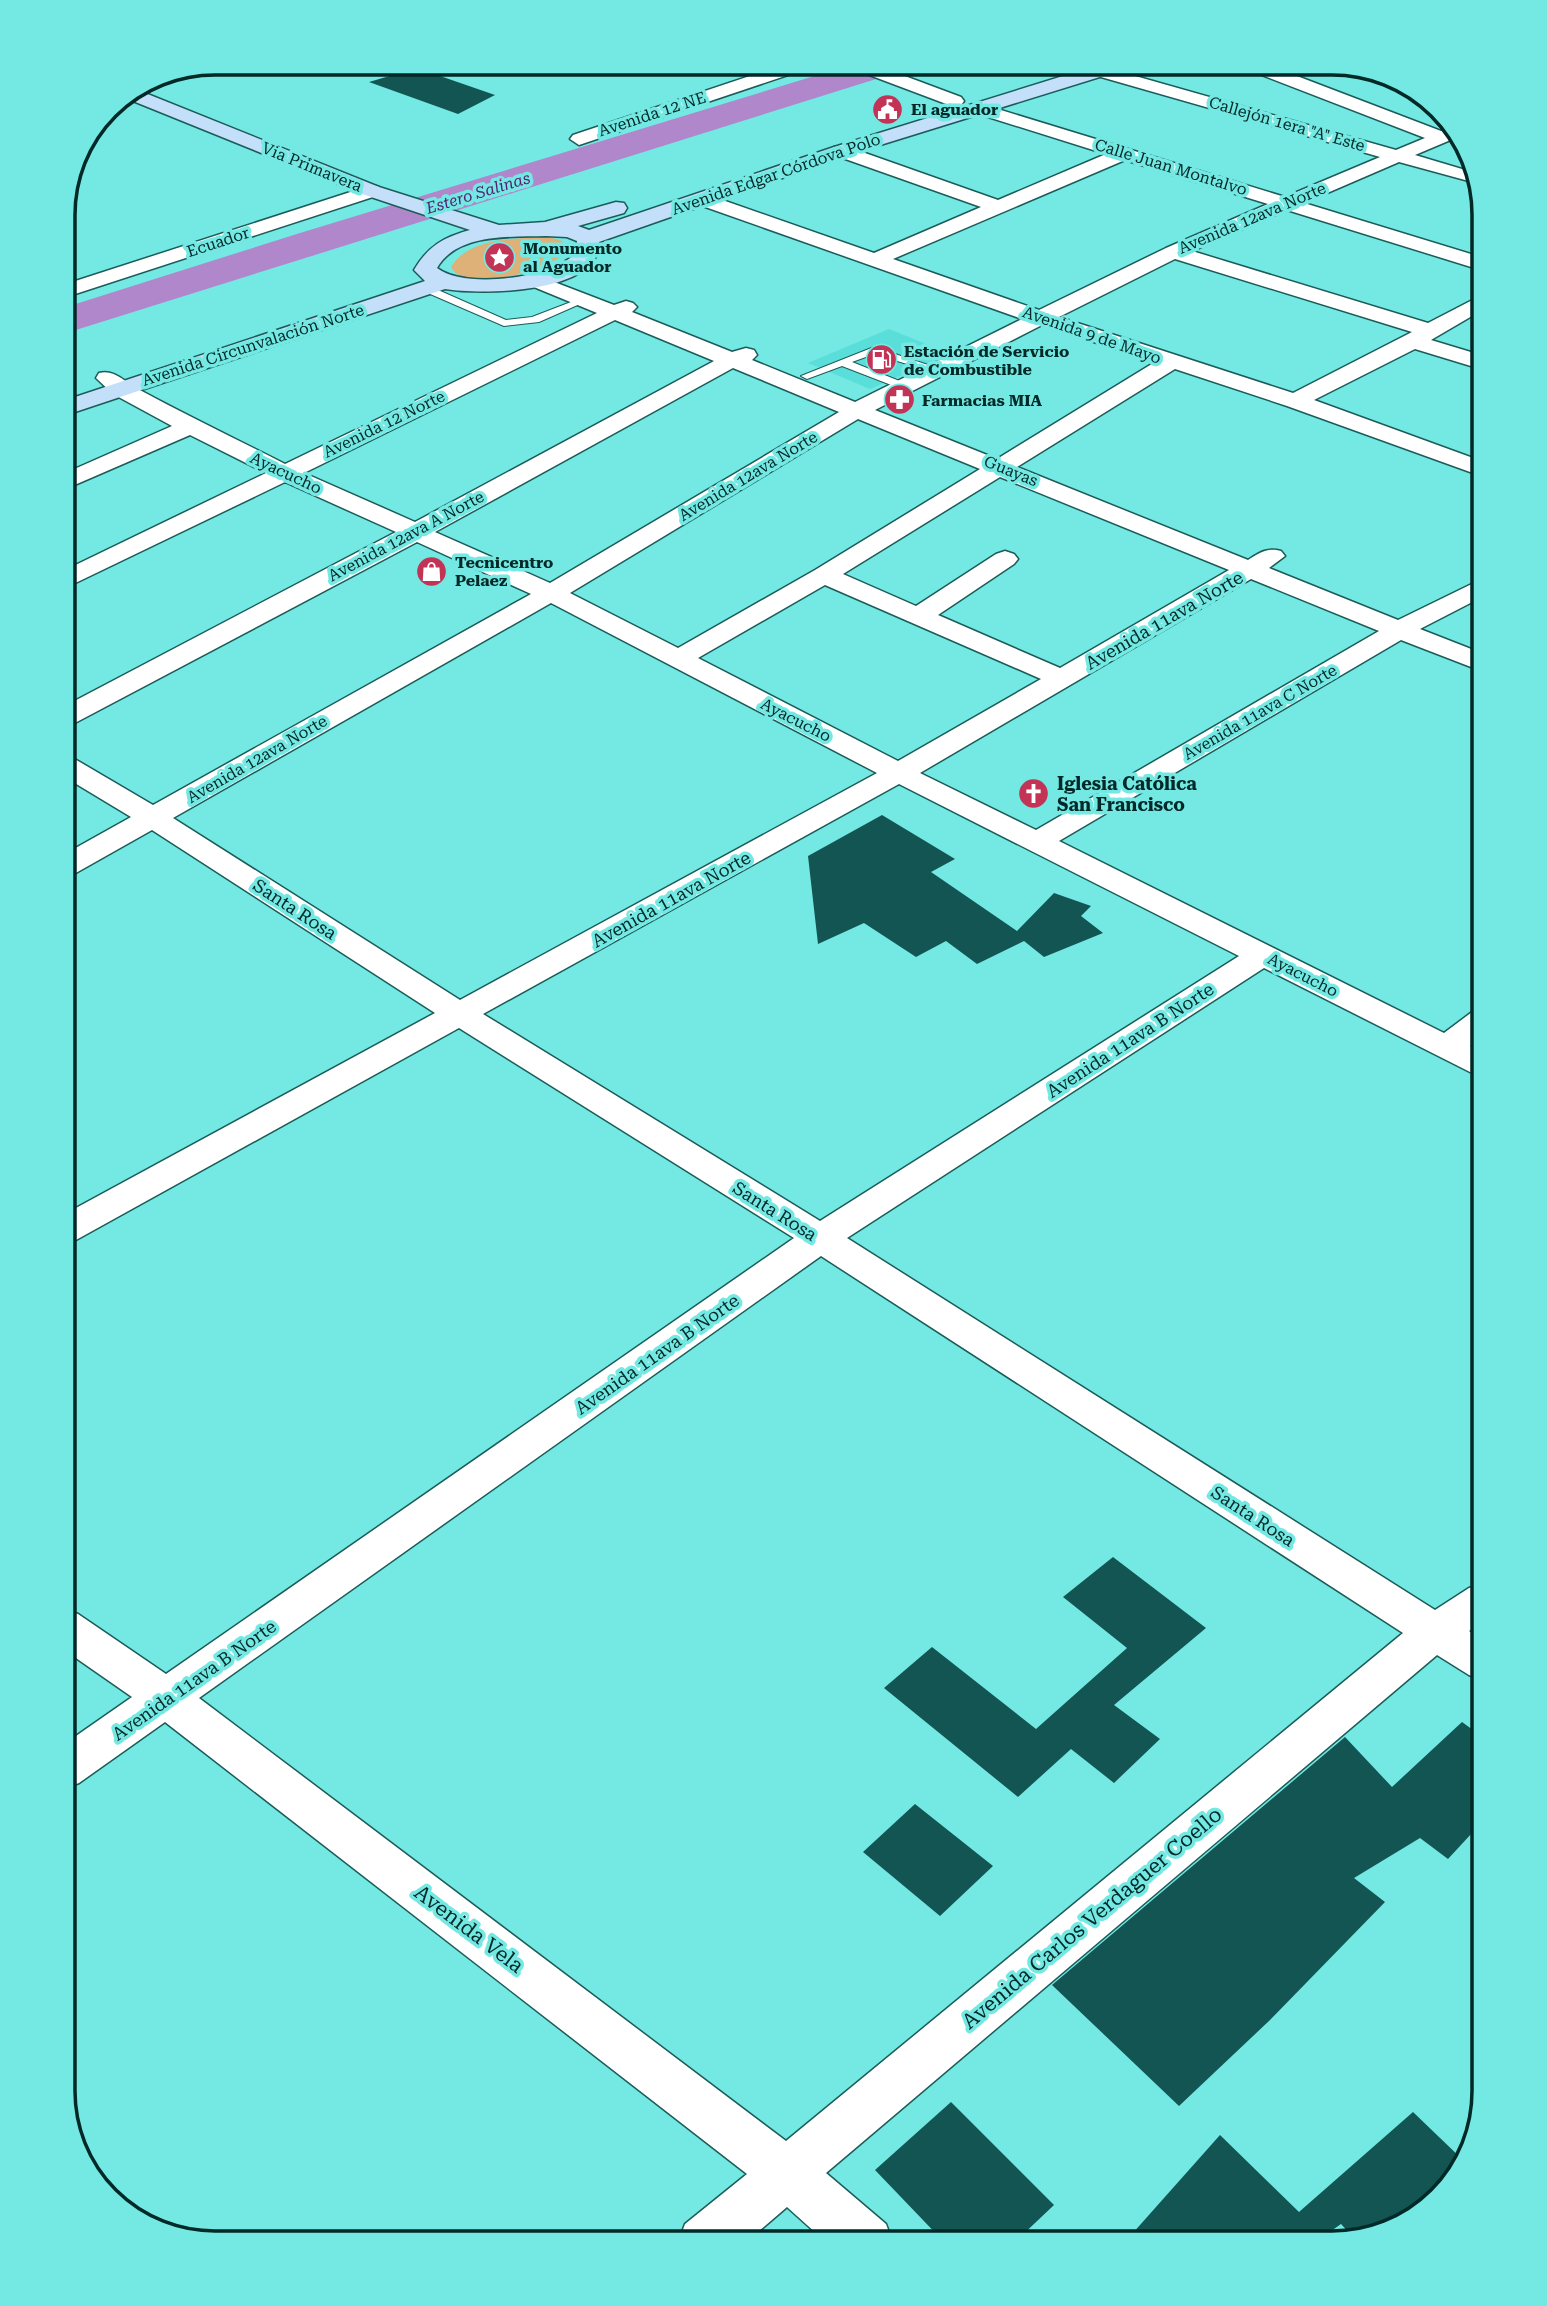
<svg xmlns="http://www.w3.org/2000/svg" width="1547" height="2306" viewBox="0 0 1547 2306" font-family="'Roboto Serif',serif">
<rect width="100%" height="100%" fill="#74e8e3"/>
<path fill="#59ded9" d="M889 329 951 354 870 389 808 363Z"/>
<path fill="#deb179" d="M539 237C551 238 563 237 569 249 555 270 463 295 451 267 468 239 510 239 539 237Z"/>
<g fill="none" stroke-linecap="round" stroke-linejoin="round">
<path fill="#b187cc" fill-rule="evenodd" d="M857 63H910L905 70 63 334V308L300 233Z"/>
</g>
<path fill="#125552" d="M417 68 495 95 458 114 369 82Z
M882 815 955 859 931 872 1017 931 1054 893 1091 906 1081 916 1103 933 1044 957 1024 941 977 964 946 941 916 957 864 923 818 944 808 856Z
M1113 1557 1206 1628 1114 1705 1160 1739 1114 1783 1071 1749 1018 1797 884 1688 932 1647 1036 1729 1127 1648 1063 1597Z
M1462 1722 1484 1738V1820L1448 1859 1420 1838 1354 1878 1385 1902 1270 2020 1179 2106 1052 1985 1345 1737 1392 1787Z
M915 1804 993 1866 940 1916 863 1852Z
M951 2102 1054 2205 1014 2243H945L875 2170Z
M1413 2112 1465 2162 1463 2167 1408 2223 1353 2237 1341 2224 1324 2236 1331 2243H1124L1220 2135 1299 2212Z"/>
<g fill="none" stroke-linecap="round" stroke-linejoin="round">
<defs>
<path id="lane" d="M421 286H429L506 320 532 317 584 297 589 300 539 322 504 326 421 290Z
M874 347 943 370 937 373 874 354 852 362 907 384V388H899L842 366 807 379 801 376Z"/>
<path id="street" d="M789 63H814L812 67 585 143 579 145 570 139 573 135Z
M846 63H870L961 97 964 101 961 105H949L848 67Z
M1239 63H1263L1441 131 1452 127 1460 136 1415 155 1472 172 1476 183 1399 162 1304 203 1484 258V271L1287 210 1192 251 1428 323 1484 294V309L1431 340 1484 356V370L1415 349 1314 400 1484 462V477L1287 406 1175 369 1017 467 1248 560C1259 553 1267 547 1281 551L1285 556 1269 568 1398 620 1484 578V596L1420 629 1484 654V672L1401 640 1059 841 1444 1033 1472 1012 1484 1009V1035L1470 1046 1484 1053V1077L1472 1073 1264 968 847 1238 1435 1610 1469 1588 1484 1583V1622L1469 1631 1484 1641V1681L1469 1675 1437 1655 826 2173 886 2224 893 2243H827L787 2207 745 2243H678L685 2224 747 2174 165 1722 79 1783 63 1789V1745L132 1697 63 1649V1609L78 1614 166 1674 794 1238 459 1028 76 1240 63 1243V1215L435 1013 152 830 74 874 63 877V855L131 817 63 776V755L73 758 153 805 531 594 417 542 73 724 63 726V707L396 532 285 482 63 589V571L266 473 190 435 63 490V474L172 426 113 394 96 378 99 373C115 369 124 382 138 389 186 415 236 439 285 464L597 313 529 285 526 281 529 277 536 275 614 305 626 301 633 303 637 307 632 312 732 352 746 348 754 350 757 355 752 360 855 402 1022 319 694 203 691 199 694 195H708L874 253 981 207 834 155 832 151 834 147H848L998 200 1106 154 972 112 969 108 978 103 1285 197 1380 157 1094 75 1091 71 1094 67 1100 66 1396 150 1425 138 1241 67ZM1125 160 1268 204 1166 248 1039 310 893 259ZM1175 259 1412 332 1293 393 1059 317ZM615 320 714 361 415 522 304 473ZM1042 325 1155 362 997 459 875 410ZM733 368 839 412 550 583 435 532ZM858 419 980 469 815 570 678 648 570 593ZM1000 477 1229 570 1060 668 938 615 1014 564 1018 559 1014 554 1005 551 996 554 916 606 843 574ZM1251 579 1379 631 1036 830 920 773ZM825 585 1041 679 898 761 698 658ZM551 603 877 773 460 1000 173 818ZM899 784 1239 956 820 1221 483 1014ZM821 1256 1403 1633 786 2141 199 1698Z
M372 185 379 187 382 191 379 195 63 298V285Z"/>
<path id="secondary" d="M1105 63H1134L1132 67 848 155 599 242C601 294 481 295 445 289L63 416V401L425 281 414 270C428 246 444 237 470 230L365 195 123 97 135 89 379 187 499 225 545 222 616 202 624 203 627 208 624 213 578 226 589 230 834 147ZM546 236 567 237 577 241V252C553 278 466 290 437 268 457 233 511 237 546 236Z"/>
</defs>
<use href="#lane" stroke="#1b5c59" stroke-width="2"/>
<use href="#street" stroke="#1b5c59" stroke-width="3"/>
<use href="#secondary" stroke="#1b5c59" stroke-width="3"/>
<use href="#lane" fill="#fff" fill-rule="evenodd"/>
<use href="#street" fill="#fff" fill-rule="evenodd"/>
<use href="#secondary" fill="#c4dff9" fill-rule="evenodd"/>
</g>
<defs>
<symbol id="civic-disc" viewBox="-11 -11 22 22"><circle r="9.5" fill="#c23355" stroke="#74e8e3"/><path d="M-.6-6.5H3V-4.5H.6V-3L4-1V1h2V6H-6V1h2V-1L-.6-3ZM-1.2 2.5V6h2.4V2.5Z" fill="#fff"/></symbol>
<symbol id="sight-disc" viewBox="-11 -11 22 22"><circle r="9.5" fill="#c23355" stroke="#74e8e3"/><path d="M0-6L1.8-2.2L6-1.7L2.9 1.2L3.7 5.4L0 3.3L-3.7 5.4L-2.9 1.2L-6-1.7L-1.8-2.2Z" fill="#fff"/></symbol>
<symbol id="fuel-disc" viewBox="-11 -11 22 22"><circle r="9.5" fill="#c23355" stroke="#74e8e3"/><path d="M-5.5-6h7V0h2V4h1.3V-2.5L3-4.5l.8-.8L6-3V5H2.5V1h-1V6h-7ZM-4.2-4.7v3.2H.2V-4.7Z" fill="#fff"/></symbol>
<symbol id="pharmacy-disc" viewBox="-11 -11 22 22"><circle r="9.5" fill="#c23355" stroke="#74e8e3"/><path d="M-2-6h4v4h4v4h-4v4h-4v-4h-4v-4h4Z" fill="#fff"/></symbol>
<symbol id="shop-disc" viewBox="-11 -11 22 22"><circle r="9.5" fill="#c23355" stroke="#74e8e3"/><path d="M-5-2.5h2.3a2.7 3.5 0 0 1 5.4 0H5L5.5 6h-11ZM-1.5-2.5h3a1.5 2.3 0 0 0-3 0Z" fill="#fff"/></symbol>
<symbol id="church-disc" viewBox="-11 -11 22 22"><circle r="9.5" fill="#c23355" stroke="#74e8e3"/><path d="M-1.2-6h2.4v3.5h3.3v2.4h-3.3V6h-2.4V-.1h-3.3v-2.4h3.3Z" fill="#fff"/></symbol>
</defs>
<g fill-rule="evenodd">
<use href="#civic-disc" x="870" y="92" width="35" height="35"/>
<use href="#sight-disc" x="482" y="240" width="35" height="35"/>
<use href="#fuel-disc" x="864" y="342" width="35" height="35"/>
<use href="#pharmacy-disc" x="882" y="382" width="35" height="35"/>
<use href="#shop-disc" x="414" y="554" width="35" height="35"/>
<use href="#church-disc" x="1016" y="776" width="35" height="35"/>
</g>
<g text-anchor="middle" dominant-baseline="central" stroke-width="7" stroke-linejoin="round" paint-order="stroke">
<g font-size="16" font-weight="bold" fill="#012927" stroke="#74e8e3" text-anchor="start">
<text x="911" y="109">El aguador</text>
<text x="523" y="248">Monumento<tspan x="523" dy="18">al Aguador</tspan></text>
<text x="904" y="351">Estación de Servicio<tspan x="904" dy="18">de Combustible</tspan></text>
<text x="922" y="400">Farmacias MIA</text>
<text x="455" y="562">Tecnicentro<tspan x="455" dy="18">Pelaez</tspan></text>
</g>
<g font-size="16" fill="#012927" stroke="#74e8e3">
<text transform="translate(652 114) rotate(-18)">Avenida 12 NE</text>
<text transform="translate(1287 124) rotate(16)">Callejón 1era "A" Este</text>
<text transform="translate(312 167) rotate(22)">Via Primavera</text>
<text transform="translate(1171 167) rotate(17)">Calle Juan Montalvo</text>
<text transform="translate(776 174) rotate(-19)">Avenida Edgar Córdova Polo</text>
<text transform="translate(1252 218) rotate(-23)">Avenida 12ava Norte</text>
<text transform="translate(218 242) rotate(-18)">Ecuador</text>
<text transform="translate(1092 335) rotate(19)">Avenida 9 de Mayo</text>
<text transform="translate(253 345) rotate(-18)">Avenida Circunvalación Norte</text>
<text transform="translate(384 424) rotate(-26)">Avenida 12 Norte</text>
<text transform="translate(1011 471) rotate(22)">Guayas</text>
<text transform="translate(286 473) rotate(25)">Ayacucho</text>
<text transform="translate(748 476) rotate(-31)">Avenida 12ava Norte</text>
<text transform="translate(406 536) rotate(-28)">Avenida 12ava A Norte</text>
<text transform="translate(1260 712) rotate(-30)">Avenida 11ava C Norte</text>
<text transform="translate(796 720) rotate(27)">Ayacucho</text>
<text transform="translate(257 759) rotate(-30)">Avenida 12ava Norte</text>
<text transform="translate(1303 975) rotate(27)">Ayacucho</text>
</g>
<g font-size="16" font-style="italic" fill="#551e71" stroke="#74e8e3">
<text transform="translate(478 193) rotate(-17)">Estero Salinas</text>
</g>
<g font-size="18" fill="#012927" stroke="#74e8e3">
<text transform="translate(1164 620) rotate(-30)">Avenida 11ava Norte</text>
<text transform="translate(671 899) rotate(-29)">Avenida 11ava Norte</text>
<text transform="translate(295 909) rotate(33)">Santa Rosa</text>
<text transform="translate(1130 1040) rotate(-33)">Avenida 11ava B Norte</text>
<text transform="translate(775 1211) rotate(32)">Santa Rosa</text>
<text transform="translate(657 1354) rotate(-35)">Avenida 11ava B Norte</text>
<text transform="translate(1253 1516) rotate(33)">Santa Rosa</text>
<text transform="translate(194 1680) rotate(-35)">Avenida 11ava B Norte</text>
</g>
<g font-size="18" font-weight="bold" fill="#012927" stroke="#74e8e3" text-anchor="start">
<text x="1057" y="783">Iglesia Católica<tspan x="1057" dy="21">San Francisco</tspan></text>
</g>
<g font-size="21" fill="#012927" stroke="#74e8e3">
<text transform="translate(1092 1918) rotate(-40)">Avenida Carlos Verdaguer Coello</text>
<text transform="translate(469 1929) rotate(37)">Avenida Vela</text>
</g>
</g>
<path d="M0 0H1547V2306H0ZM215 75H1332A140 140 0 0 1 1472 215V2091A140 140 0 0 1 1332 2231H215A140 140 0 0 1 75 2091V215A140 140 0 0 1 215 75Z" fill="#74e8e3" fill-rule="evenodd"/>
<path fill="none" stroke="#012927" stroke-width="3.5" d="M215 75H1332A140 140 0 0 1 1472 215V2091A140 140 0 0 1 1332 2231H215A140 140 0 0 1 75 2091V215A140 140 0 0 1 215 75Z"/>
</svg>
